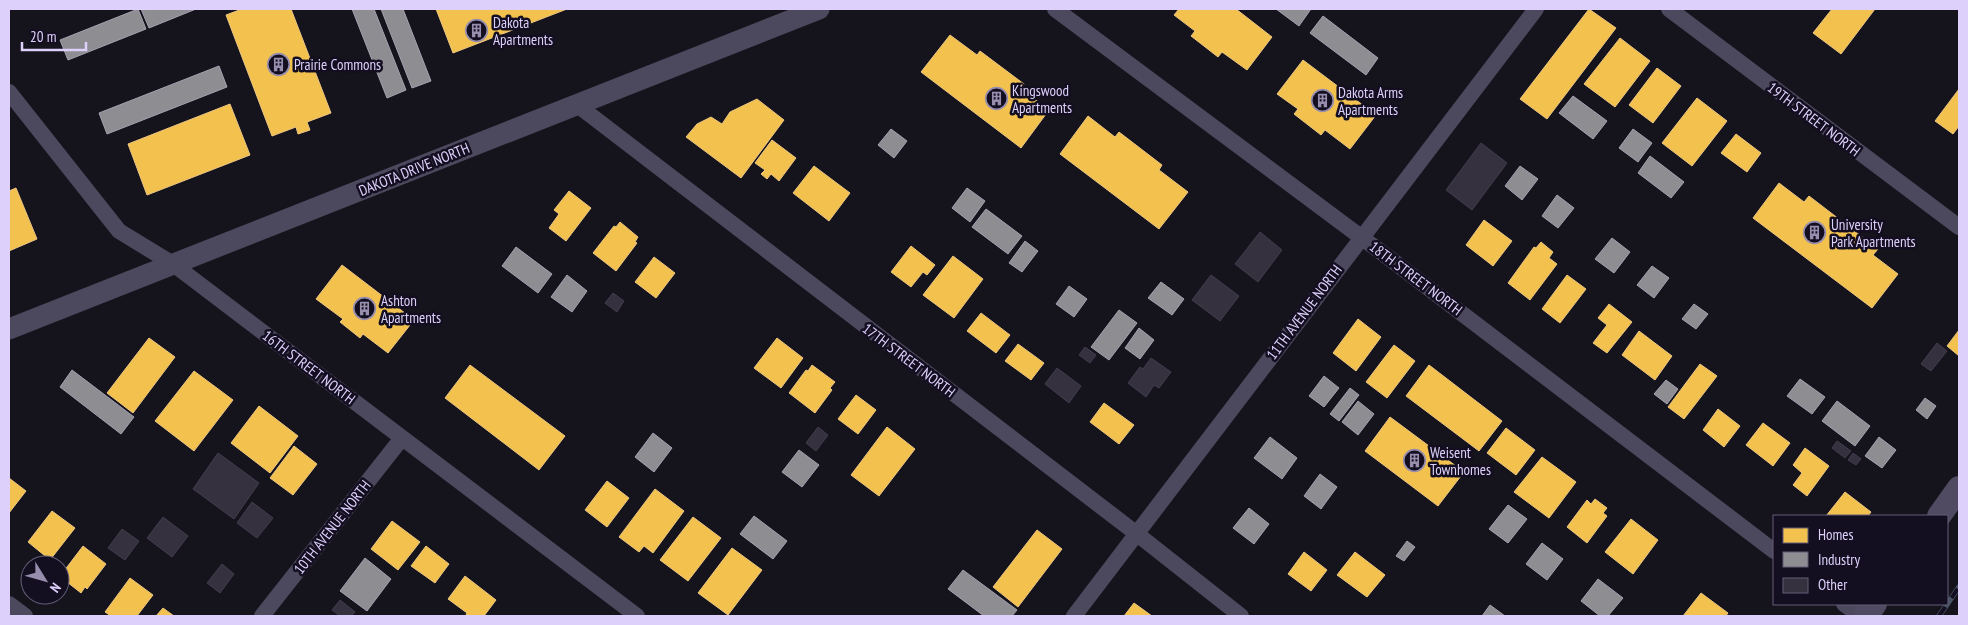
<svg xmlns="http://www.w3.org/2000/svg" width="1968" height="625" viewBox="0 0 1968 625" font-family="'PT Sans Narrow',sans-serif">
<rect width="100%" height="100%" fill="#15131c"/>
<path fill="#f2c14e" stroke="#ecc682" d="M242 9H291L331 113 307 122 310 130 298 134 296 127 272 136 226 15Z
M436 9H567L453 53Z
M1179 9H1236L1272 37 1247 70 1222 52 1218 57 1191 36 1195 31 1174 15Z
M1589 9 1616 28 1547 119 1520 99Z
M1832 9H1875L1841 54 1813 33Z
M950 35 977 55 980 51 1024 84 1021 89 1049 110 1021 148 921 72Z
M1620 38 1650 61 1615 107 1584 84Z
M1303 60 1376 115 1350 149 1325 130 1321 135 1294 114 1298 109 1277 94Z
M1657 68 1681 86 1653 123 1629 105Z
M1959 89V126L1953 134 1935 121Z
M1697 98 1727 121 1692 166 1662 143Z
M757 99 784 120 741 178 686 137 697 124 711 117 722 124 730 112Z
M230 104 250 155 147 195 128 144Z
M1088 116 1115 137 1119 132 1162 165 1159 170 1188 192 1159 229 1060 154Z
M1736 134 1761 153 1747 172 1721 153Z
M772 140 796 158 779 181 771 174 767 179 761 174 765 170 755 163Z
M814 166 850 193 829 221 793 193Z
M1779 183 1804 202 1809 196 1878 249 1873 255 1898 274 1872 308 1753 218Z
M16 188 37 239 9 251V191Z
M569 191 591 208 566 241 549 228 559 214 554 210Z
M1484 220 1512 241 1493 266 1466 245Z
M620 222 638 237 635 242 637 243 616 271 593 253 614 226 616 227Z
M1541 242 1553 252 1549 258 1557 264 1530 300 1508 283 1534 247 1536 248Z
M911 246 935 265 927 275 923 272 911 287 891 272Z
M953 256 983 279 954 318 923 295Z
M654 257 675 273 656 298 635 282Z
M342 265 414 320 388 353 363 334 360 338 340 322 343 319 316 299Z
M1567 275 1586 289 1560 323 1542 309Z
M1609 304 1632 322 1607 353 1593 343 1607 325 1598 318Z
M981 313 1010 335 996 353 967 331Z
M1358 319 1381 337 1356 371 1333 353Z
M1959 330V356L1947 346Z
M1639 331 1672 356 1655 380 1622 355Z
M149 338 175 357 133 413 107 393Z
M777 338 803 358 781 388 754 368Z
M1018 344 1044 363 1031 380 1005 361Z
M1394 345 1415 361 1387 398 1366 382Z
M1700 364 1717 376 1684 419 1668 407Z
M470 365 565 436 539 470 445 398Z
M812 365 835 382 830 388 832 390 815 413 789 393 806 370 808 371Z
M1429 365 1502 421 1479 451 1406 396Z
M194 371 233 400 194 451 155 421Z
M856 395 876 410 858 434 838 419Z
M1104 403 1134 425 1119 444 1090 422Z
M259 406 298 436 270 473 231 443Z
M1718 409 1740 426 1724 447 1703 430Z
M1390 417 1464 472 1438 506 1365 451Z
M1763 423 1790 443 1773 466 1746 445Z
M887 427 915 449 879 496 851 475Z
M1506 428 1535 450 1516 475 1487 453Z
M294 446 317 464 293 495 270 478Z
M1805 448 1829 466 1807 496 1793 485 1802 473 1793 465Z
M1542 457 1576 482 1549 518 1514 492Z
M9 478 26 491 9 513Z
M607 481 629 498 607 527 585 510Z
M655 489 684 511 653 553 644 546 639 552 619 537Z
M1845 492 1871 512 1868 516H1826Z
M1595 499 1607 508 1603 513 1607 516 1587 543 1567 527 1587 500 1591 504Z
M52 511 75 528 50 560 28 542Z
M693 517 721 538 688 581 660 560Z
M1631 519 1658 540 1633 574 1605 552Z
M392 521 420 542 398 570 371 549Z
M1037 530 1062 549 1018 607 993 587Z
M83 546 106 564 87 589 85 587 81 593 62 578 66 573 64 571Z
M426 546 449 564 435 583 411 566Z
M732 548 762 570 728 615 698 593Z
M1304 552 1327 570 1311 591 1288 574Z
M1355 552 1385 575 1367 597 1337 575Z
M465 576 496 600 484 616H468L466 615 467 613 448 599Z
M130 578 153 595 137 616H111L105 612Z
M1701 593 1728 613 1726 616H1683Z
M1134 603 1152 616H1124Z
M163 608 174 616H156Z"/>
<path fill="#8d8d92" stroke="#a5a1b2" d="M138 9 146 29 68 60 60 40Z
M141 9H196L149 28Z
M352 9H374L406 90 387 98Z
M381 9H403L431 81 412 88Z
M1276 9H1311L1299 26Z
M1323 16 1378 58 1366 75 1310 33Z
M219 66 227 87 107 134 99 113Z
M1573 96 1607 121 1593 139 1559 113Z
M891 129 907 141 894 158 878 145Z
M1633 129 1652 143 1638 162 1619 148Z
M1650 156 1684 182 1671 198 1638 173Z
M1520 166 1538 179 1522 200 1505 186Z
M967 188 985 201 970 222 952 208Z
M1557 195 1574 208 1558 228 1542 216Z
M986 209 1022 236 1008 254 972 227Z
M1612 238 1630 252 1614 273 1595 259Z
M1025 241 1038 251 1022 272 1009 263Z
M516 247 552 274 538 293 502 266Z
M1652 266 1669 278 1654 298 1637 285Z
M567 275 587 291 572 312 551 297Z
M1161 282 1184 299 1172 315 1148 298Z
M1069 286 1087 299 1074 317 1056 304Z
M1694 304 1708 314 1696 329 1682 319Z
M1119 310 1137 323 1109 360 1091 347Z
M1139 328 1154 340 1140 359 1125 348Z
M72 370 134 417 121 434 60 387Z
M1324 376 1339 388 1324 407 1309 396Z
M1800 379 1825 397 1812 414 1787 396Z
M1666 380 1678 389 1667 404 1654 394Z
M1350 388 1359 395 1339 421 1330 414Z
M1925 398 1936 406 1927 419 1916 410Z
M1358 401 1374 414 1358 435 1342 422Z
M1837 401 1870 426 1855 446 1822 421Z
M653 433 672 448 654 472 635 457Z
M1270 437 1297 458 1282 479 1254 458Z
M1879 437 1896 450 1882 468 1865 456Z
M799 450 819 465 802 487 782 472Z
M1320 474 1337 487 1321 509 1304 496Z
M1508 505 1527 519 1508 543 1489 529Z
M1249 508 1269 524 1254 544 1233 528Z
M754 516 787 541 773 559 740 534Z
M1407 541 1415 547 1404 561 1396 556Z
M1542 543 1563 559 1547 580 1526 564Z
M365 558 391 579 367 611 340 591Z
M963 570 1017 610 1012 616H984L948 589Z
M1598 579 1623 598 1608 616H1600L1581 601Z
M1490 605 1505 616H1482Z"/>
<path fill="#35313e" stroke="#433d4f" d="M1481 143 1507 163 1472 210 1446 190Z
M1260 232 1282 250 1258 282 1235 264Z
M1211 275 1239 296 1220 321 1192 300Z
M613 293 624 301 617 312 605 303Z
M1937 343 1947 351 1931 371 1921 364Z
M1085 347 1096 355 1090 363 1079 355Z
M1151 358 1171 372 1159 388 1154 385 1146 397 1128 383 1140 367 1143 369Z
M1057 368 1081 386 1069 403 1045 384Z
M818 427 828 435 816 451 806 443Z
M1837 441 1851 451 1845 458 1832 448Z
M218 453 259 483 234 519 193 489Z
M1853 453 1861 459 1856 465 1848 460Z
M252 502 273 518 257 538 237 523Z
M163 517 188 536 172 557 147 538Z
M122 529 139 541 125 560 108 548Z
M222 564 234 574 220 593 207 583Z
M340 600 355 612 351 616H340L332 610Z"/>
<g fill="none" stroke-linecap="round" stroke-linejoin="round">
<path stroke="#4c485d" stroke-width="16" d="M1055 9 1389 258 1774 551
M1669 9 1959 227
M9 92 119 231 173 264 637 616
M576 104 1137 534 1241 616
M9 604 25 616
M1844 604 1861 616
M262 616 402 438
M1074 616 1536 9"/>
<path stroke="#4c485d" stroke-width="21" d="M9 329 819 9"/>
<path stroke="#504b62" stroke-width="24" d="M1939 516 1959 488
M1865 616 1875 604"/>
<defs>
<path id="rail" d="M1939 616 1959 587"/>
</defs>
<use href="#rail" stroke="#465466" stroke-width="5.5"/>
<use href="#rail" stroke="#140f20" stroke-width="4" stroke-dasharray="11" stroke-linecap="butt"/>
</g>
<defs>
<symbol id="building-ring" viewBox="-11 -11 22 22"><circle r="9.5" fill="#140f20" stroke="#978eae" stroke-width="1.5"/><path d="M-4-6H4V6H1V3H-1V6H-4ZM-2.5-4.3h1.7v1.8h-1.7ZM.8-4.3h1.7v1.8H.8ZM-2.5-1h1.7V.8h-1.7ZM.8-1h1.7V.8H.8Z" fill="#978eae"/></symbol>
</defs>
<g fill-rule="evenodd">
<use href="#building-ring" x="464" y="18" width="25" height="25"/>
<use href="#building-ring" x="266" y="52" width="25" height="25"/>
<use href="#building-ring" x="984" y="86" width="25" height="25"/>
<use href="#building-ring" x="1310" y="88" width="25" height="25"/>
<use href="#building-ring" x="1802" y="220" width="25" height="25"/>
<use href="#building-ring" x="352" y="296" width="25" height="25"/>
<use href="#building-ring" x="1402" y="448" width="25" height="25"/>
</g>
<g text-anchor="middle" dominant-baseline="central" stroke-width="5" stroke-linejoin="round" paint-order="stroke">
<g font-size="15" fill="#ddd1fc" stroke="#140f20" text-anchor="start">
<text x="493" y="22">Dakota<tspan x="493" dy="17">Apartments</tspan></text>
<text x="294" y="64">Prairie Commons</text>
<text x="1012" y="90">Kingswood<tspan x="1012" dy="17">Apartments</tspan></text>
<text x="1338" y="92">Dakota Arms<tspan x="1338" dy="17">Apartments</tspan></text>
<text x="1831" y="224">University<tspan x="1831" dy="17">Park Apartments</tspan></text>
<text x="381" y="300">Ashton<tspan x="381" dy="17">Apartments</tspan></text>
<text x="1430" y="452">Weisent<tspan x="1430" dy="17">Townhomes</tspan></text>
</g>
<g font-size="15" fill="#ddd1fc" stroke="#140f20">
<text transform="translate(1814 119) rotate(37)">19TH STREET NORTH</text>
<text transform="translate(414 169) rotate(-22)">DAKOTA DRIVE NORTH</text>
<text transform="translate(1416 278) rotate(37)">18TH STREET NORTH</text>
<text transform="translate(1304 312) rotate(-53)">11TH AVENUE NORTH</text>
<text transform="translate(909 360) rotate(37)">17TH STREET NORTH</text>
<text transform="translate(309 367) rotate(37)">16TH STREET NORTH</text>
<text transform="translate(332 527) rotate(-52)">10TH AVENUE NORTH</text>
</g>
</g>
<rect width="1968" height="625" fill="none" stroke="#ddd1fc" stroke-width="20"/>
<rect x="1773" y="515" width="175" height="90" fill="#140f20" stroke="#645d78"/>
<rect x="1783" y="528" width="25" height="15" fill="#f2c14e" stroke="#645d78"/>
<text x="1818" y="540" font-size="15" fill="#ddd1fc">Homes</text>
<rect x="1783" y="552" width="25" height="15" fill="#8d8d92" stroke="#645d78"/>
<text x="1818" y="565" font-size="15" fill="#ddd1fc">Industry</text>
<rect x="1783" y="578" width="25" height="15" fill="#35313e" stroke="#645d78"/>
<text x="1818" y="590" font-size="15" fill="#ddd1fc">Other</text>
<g transform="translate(45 580) rotate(127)"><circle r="24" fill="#140f20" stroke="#645d78"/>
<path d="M0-4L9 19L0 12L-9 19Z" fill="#978eae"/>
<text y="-8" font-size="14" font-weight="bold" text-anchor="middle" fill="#ddd1fc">N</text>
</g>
<path d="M22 42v8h64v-8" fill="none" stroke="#ddd1fc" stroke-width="2.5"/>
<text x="30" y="42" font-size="15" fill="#ddd1fc" stroke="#140f20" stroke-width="4" paint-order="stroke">20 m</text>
</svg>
